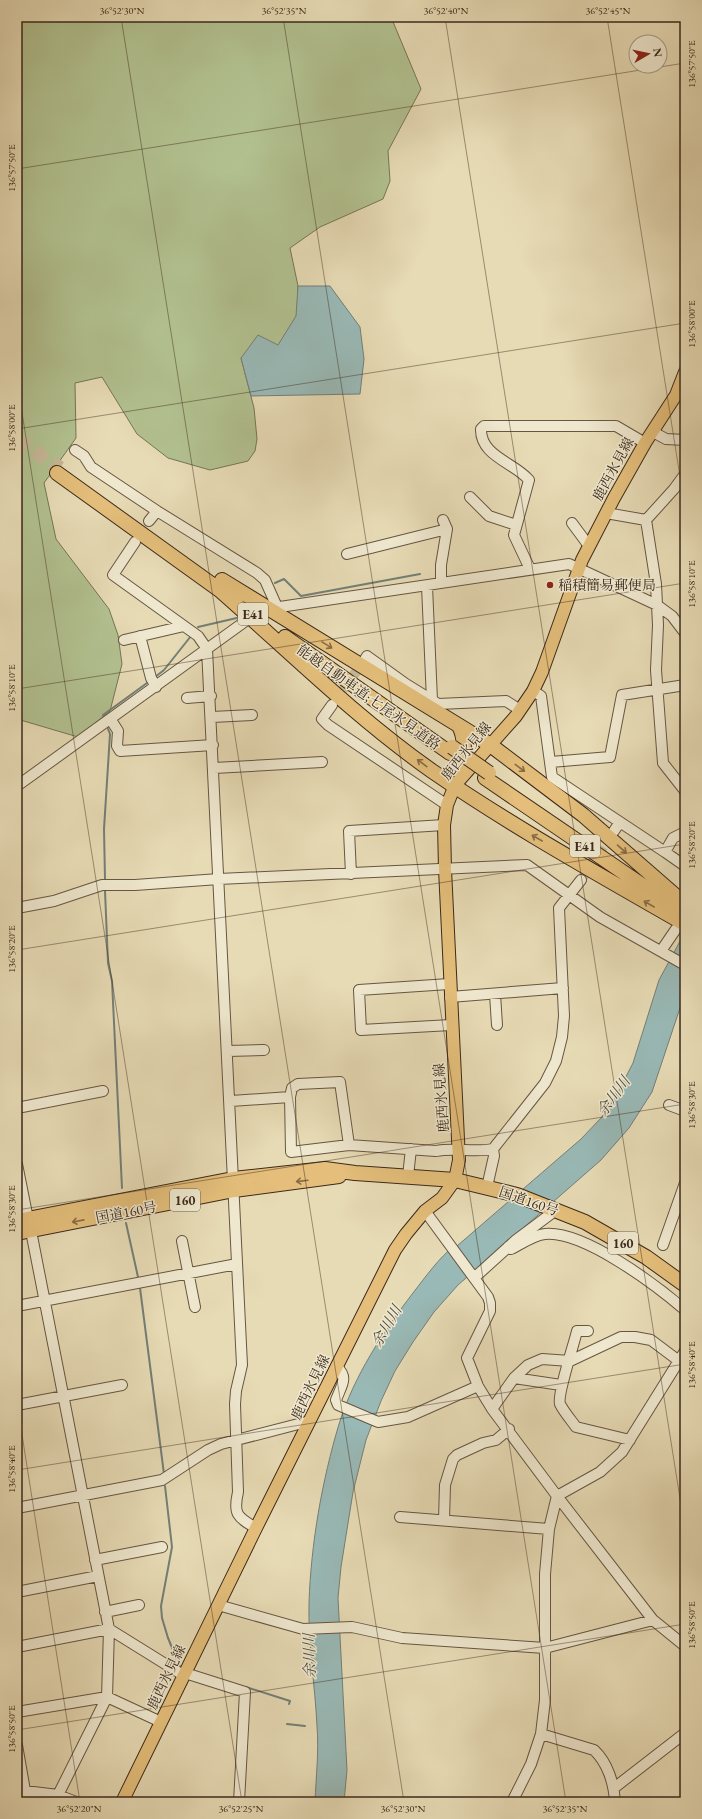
<svg xmlns="http://www.w3.org/2000/svg" width="702" height="1819" viewBox="0 0 702 1819" font-family="'EB Garamond','Noto Serif JP',serif">
<rect width="100%" height="100%" fill="#e7dbb5"/>
<filter id="stains"><feTurbulence type="fractalNoise" baseFrequency=".005" numOctaves="4"/><feColorMatrix values="0 0 0 0 .2 0 0 0 0 .09 0 0 0 0 .02 0 0 0 .5 -.17"/></filter>
<radialGradient id="worn" r=".72"><stop offset=".6" stop-color="#630" stop-opacity="0"/><stop offset="1" stop-color="#630" stop-opacity=".3"/></radialGradient>
<path fill="#b2c190" stroke="#767556" d="M17 17H391L421 89 388 151 390 181 383 199 320 227 290 248 298 286 297 316 278 346 241 358 254 408 257 439 255 451 248 461 210 470 168 458 137 434 102 377 75 383 76 438 44 483 56 539 109 609 118 635 122 664 110 711 78 737 17 719Z"/>
<path fill="#99b9b6" stroke="#737f78" d="M298 286H330L360 327 364 359 360 394 251 396 241 358 258 335 278 345 296 316Z
M685 932V993L652 1092 629 1128 601 1160 458 1285 434 1312 413 1342 395 1371 381 1401 366 1440 353 1492 341 1567 338 1598 347 1770 344 1802H315C316 1777 319 1752 317 1726 315 1685 308 1644 309 1603 311 1543 322 1481 339 1424 354 1376 383 1332 413 1293 426 1276 439 1258 455 1245L457 1246 581 1139 601 1118 615 1098 633 1063 659 980Z"/>
<g fill="none" stroke-linecap="round" stroke-linejoin="round">
<path stroke="#737f78" stroke-width="2" d="M275 583 284 579 301 596 420 574
M198 627 241 617
M155 677 164 670 191 636
M104 717 103 715 147 683
M105 879 104 829 110 734 108 729
M105 891 108 963 112 981 122 1188
M126 1223 138 1277
M140 1288 164 1474
M165 1486 172 1547 161 1606 162 1618 168 1638 180 1667
M246 1687 290 1701 289 1704
M287 1724 305 1726"/>
<path stroke="#c5b796" stroke-width="10" stroke-dasharray="10 5" stroke-linecap="butt" d="M334 702 364 661
M581 880 613 832"/>
<path stroke="#c5b796" stroke-width="14" stroke-dasharray="14 7" stroke-linecap="butt" d="M17 439 60 468"/>
<defs>
<path id="minor" d="M653 432 666 439 685 440
M75 450 84 456 91 467 157 511
M685 474 674 489 646 520 656 584 658 625 656 670 663 763 685 791
M470 497 489 516 516 525
M606 513 646 520
M149 521 157 511 257 573 265 580 277 607
M572 523 589 546
M135 542 113 575 198 636 207 649 242 1365 236 1391 235 1404 238 1492C233 1514 237 1517 256 1528
M347 554 447 529
M530 569 514 535 529 480C515 463 480 456 481 429L484 426H616L645 443
M441 583V565L447 529 443 520
M273 608 569 564 657 605 672 616 685 633
M140 636 151 678 156 687
M124 640 184 626
M364 661 367 656 406 684 432 700 427 586
M533 691 541 696 552 777 665 852 673 838 685 832
M187 698 211 696
M432 700 438 704 506 701 520 710
M332 705 322 719 328 725 447 805
M212 717 252 715
M111 720 118 731 117 746 120 751 213 745
M551 762 610 757 622 695 685 685
M214 768 322 762
M17 786 247 620
M614 831 620 822
M665 852 685 866
M351 874 349 831 444 825
M17 908 54 901 102 885H135L219 879 527 865 600 917 685 965
M661 951 676 929
M449 984 359 990 361 1030 451 1025
M495 994 497 1025
M450 997 563 988
M228 1051 264 1050
M290 1097 292 1088 298 1084 340 1082 349 1145
M231 1101 290 1097 291 1152 349 1145 436 1151C455 1147 474 1153 493 1149L545 1083 556 1061 562 1037 564 1016 559 908 581 880
M669 1105 685 1111
M17 1108 103 1091
M17 1164 28 1219
M408 1176 411 1149
M487 1187 494 1156 493 1149
M425 1211 488 1297 490 1303V1311L467 1358 478 1386 492 1409 557 1496 653 1620 685 1646
M31 1231 109 1629 107 1697 58 1795
M182 1241 195 1307
M663 1245 685 1183
M508 1247 511 1249C521 1244 534 1235 545 1234 583 1230 656 1285 685 1310
M474 1278 516 1240 556 1210
M17 1306 237 1264
M588 1331H577C574 1344 557 1395 560 1404 564 1412 571 1420 576 1427L630 1440
M337 1367C349 1378 341 1386 336 1400L338 1405 378 1422 408 1417 478 1386
M514 1378 561 1385
M17 1405 122 1385
M492 1409 514 1378 528 1365 542 1359 570 1361 621 1337H635L651 1340 679 1361
M17 1508 162 1480 208 1450 221 1444 310 1421
M400 1517 549 1529
M444 1520 445 1485 453 1459 457 1455 483 1443 496 1440 509 1429
M95 1560 162 1547
M17 1592 98 1576
M218 1605 303 1629 352 1627 402 1638 545 1648 653 1620
M105 1612 139 1605
M17 1647 109 1629 183 1675
M185 1673 245 1692 239 1802
M17 1712 107 1697 161 1722
M541 1734 594 1750C608 1763 614 1784 615 1802
M17 1745 27 1802
M614 1788 685 1733
M17 1790 58 1795 76 1802
M512 1802 531 1764 541 1734 545 1700V1574L549 1529 557 1496 600 1472 622 1452 685 1351"/>
<path id="major" d="M122 1802 256 1528 395 1250 406 1234 425 1211 442 1198 455 1180 459 1160 445 869 444 825 447 805 455 785 516 716 533 691 542 672 582 560 614 498 645 443 676 395 685 372"/>
<path id="highway" d="M57 473 221 591
M222 580 489 744 583 815 685 904
M214 585C286 648 354 716 432 771 513 827 600 875 685 924
M285 637 450 753
M459 726C467 740 463 759 462 775
M485 778 683 913
M17 1221 233 1179 325 1169 355 1173 455 1180 517 1195 585 1222 646 1257 685 1285
M17 1233 234 1190 339 1176"/>
</defs>
<use href="#minor" stroke="#665642" stroke-width="12"/>
<use href="#major" stroke="#3b291b" stroke-width="14"/>
<use href="#highway" stroke="#3b291b" stroke-width="16"/>
<use href="#minor" stroke="#efe8cf" stroke-width="10"/>
<use href="#major" stroke="#e4be7a" stroke-width="12"/>
<use href="#highway" stroke="#e4be7a" stroke-width="14"/>
<defs>
<path id="highway-bridge" d="M452 747 489 773"/>
</defs>
<use href="#highway-bridge" stroke="#3b291b" stroke-width="16" stroke-linecap="butt"/>
<use href="#highway-bridge" stroke="#e4be7a" stroke-width="14"/>
</g>
<defs><path id="oneway-shaft" d="M-6 0H5M1.5-3L5.5 0L1.5 3" fill="none" stroke-width="1.6" stroke-linecap="round" stroke-linejoin="round"/></defs>
<g stroke="#876c46">
<use href="#oneway-shaft" transform="translate(327 645) rotate(32)"/>
<use href="#oneway-shaft" transform="translate(422 763) rotate(-143)"/>
<use href="#oneway-shaft" transform="translate(520 768) rotate(37)"/>
<use href="#oneway-shaft" transform="translate(537 838) rotate(-150)"/>
<use href="#oneway-shaft" transform="translate(622 849) rotate(41)"/>
<use href="#oneway-shaft" transform="translate(649 904) rotate(-150)"/>
<use href="#oneway-shaft" transform="translate(302 1181) rotate(173)"/>
<use href="#oneway-shaft" transform="translate(78 1221) rotate(169)"/>
</g>
<path fill="none" stroke="#3b291b" stroke-width="1" stroke-opacity="0.45" d="M121 17 404 1802M283 17 566 1802M445 17 685 1530M607 17 685 508M17 169 685 63M17 381 242 1802M17 429 685 323M17 689 685 583M17 950 685 844M17 1210 685 1104M17 1403 80 1802M17 1470 685 1364M17 1730 685 1624"/>
<circle fill="#8f2418" stroke="#efe8cf" stroke-width="1.5" cx="550" cy="585" r="4"/>
<g text-anchor="middle" dominant-baseline="central" stroke-width="3" stroke-linejoin="round" paint-order="stroke">
<g fill="#efe8cf" stroke="#716251" stroke-width="1">
<rect x="238" y="603" width="30" height="22" rx="3"/>
<rect x="570" y="835" width="30" height="22" rx="3"/>
<rect x="170" y="1189" width="30" height="22" rx="3"/>
<rect x="608" y="1232" width="30" height="22" rx="3"/>
</g>
<g font-size="13" font-weight="bold" fill="#3b291b">
<text x="253" y="614">E41</text>
<text x="585" y="846">E41</text>
<text x="185" y="1200">160</text>
<text x="623" y="1243">160</text>
</g>
<g font-size="14" fill="#3b291b" stroke="#efe8cf">
<text transform="translate(613 469) rotate(-61)">鹿西氷見線</text>
<text transform="translate(369 697) rotate(35)">能越自動車道;七尾氷見道路</text>
<text transform="translate(466 751) rotate(-51)">鹿西氷見線</text>
<text transform="translate(441 1098) rotate(-94)">鹿西氷見線</text>
<text transform="translate(529 1201) rotate(19)">国道160号</text>
<text transform="translate(126 1212) rotate(-11)">国道160号</text>
<text transform="translate(310 1387) rotate(-64)">鹿西氷見線</text>
<text transform="translate(166 1677) rotate(-64)">鹿西氷見線</text>
</g>
<g font-size="14" fill="#3b291b" stroke="#efe8cf" text-anchor="start">
<text x="558" y="585">稲積簡易郵便局</text>
</g>
<g font-size="15" font-style="italic" fill="#524d42" stroke="#efe8cf">
<text transform="translate(613 1096) rotate(-54)">余川川</text>
<text transform="translate(386 1326) rotate(-60)">余川川</text>
<text transform="translate(309 1656) rotate(-91)">余川川</text>
</g>
</g>
<rect width="702" height="1819" fill="none" stroke="#e7dbb5" stroke-width="44"/>
<g transform="translate(648 54) rotate(81)"><circle r="19" fill="#efe8cf" stroke="#a79c87"/>
<path d="M0-3L7 15L0 10L-7 15Z" fill="#8f2418"/>
<text y="-6" font-size="11" font-weight="bold" text-anchor="middle" fill="#3b291b">N</text>
</g>
<rect x="22" y="22" width="658" height="1775" fill="none" stroke="#3b291b" stroke-width="1.5"/>
<g font-size="10" text-anchor="middle" fill="#3b291b">
<text x="122" y="14">36°52'30"N</text>
<text x="284" y="14">36°52'35"N</text>
<text x="446" y="14">36°52'40"N</text>
<text x="608" y="14">36°52'45"N</text>
<text transform="translate(691 64) rotate(-90)" y="4">136°57'50"E</text>
<text transform="translate(11 168) rotate(-90)" y="4">136°57'50"E</text>
<text transform="translate(691 324) rotate(-90)" y="4">136°58'00"E</text>
<text transform="translate(11 428) rotate(-90)" y="4">136°58'00"E</text>
<text transform="translate(691 584) rotate(-90)" y="4">136°58'10"E</text>
<text transform="translate(11 688) rotate(-90)" y="4">136°58'10"E</text>
<text transform="translate(691 845) rotate(-90)" y="4">136°58'20"E</text>
<text transform="translate(11 949) rotate(-90)" y="4">136°58'20"E</text>
<text transform="translate(691 1105) rotate(-90)" y="4">136°58'30"E</text>
<text transform="translate(11 1209) rotate(-90)" y="4">136°58'30"E</text>
<text transform="translate(691 1365) rotate(-90)" y="4">136°58'40"E</text>
<text transform="translate(11 1469) rotate(-90)" y="4">136°58'40"E</text>
<text transform="translate(691 1625) rotate(-90)" y="4">136°58'50"E</text>
<text transform="translate(11 1729) rotate(-90)" y="4">136°58'50"E</text>
<text x="79" y="1812">36°52'20"N</text>
<text x="241" y="1812">36°52'25"N</text>
<text x="403" y="1812">36°52'30"N</text>
<text x="565" y="1812">36°52'35"N</text>
</g>
<rect width="100%" height="100%" filter="url(#stains)"/>
<rect width="100%" height="100%" fill="url(#worn)"/>
</svg>
